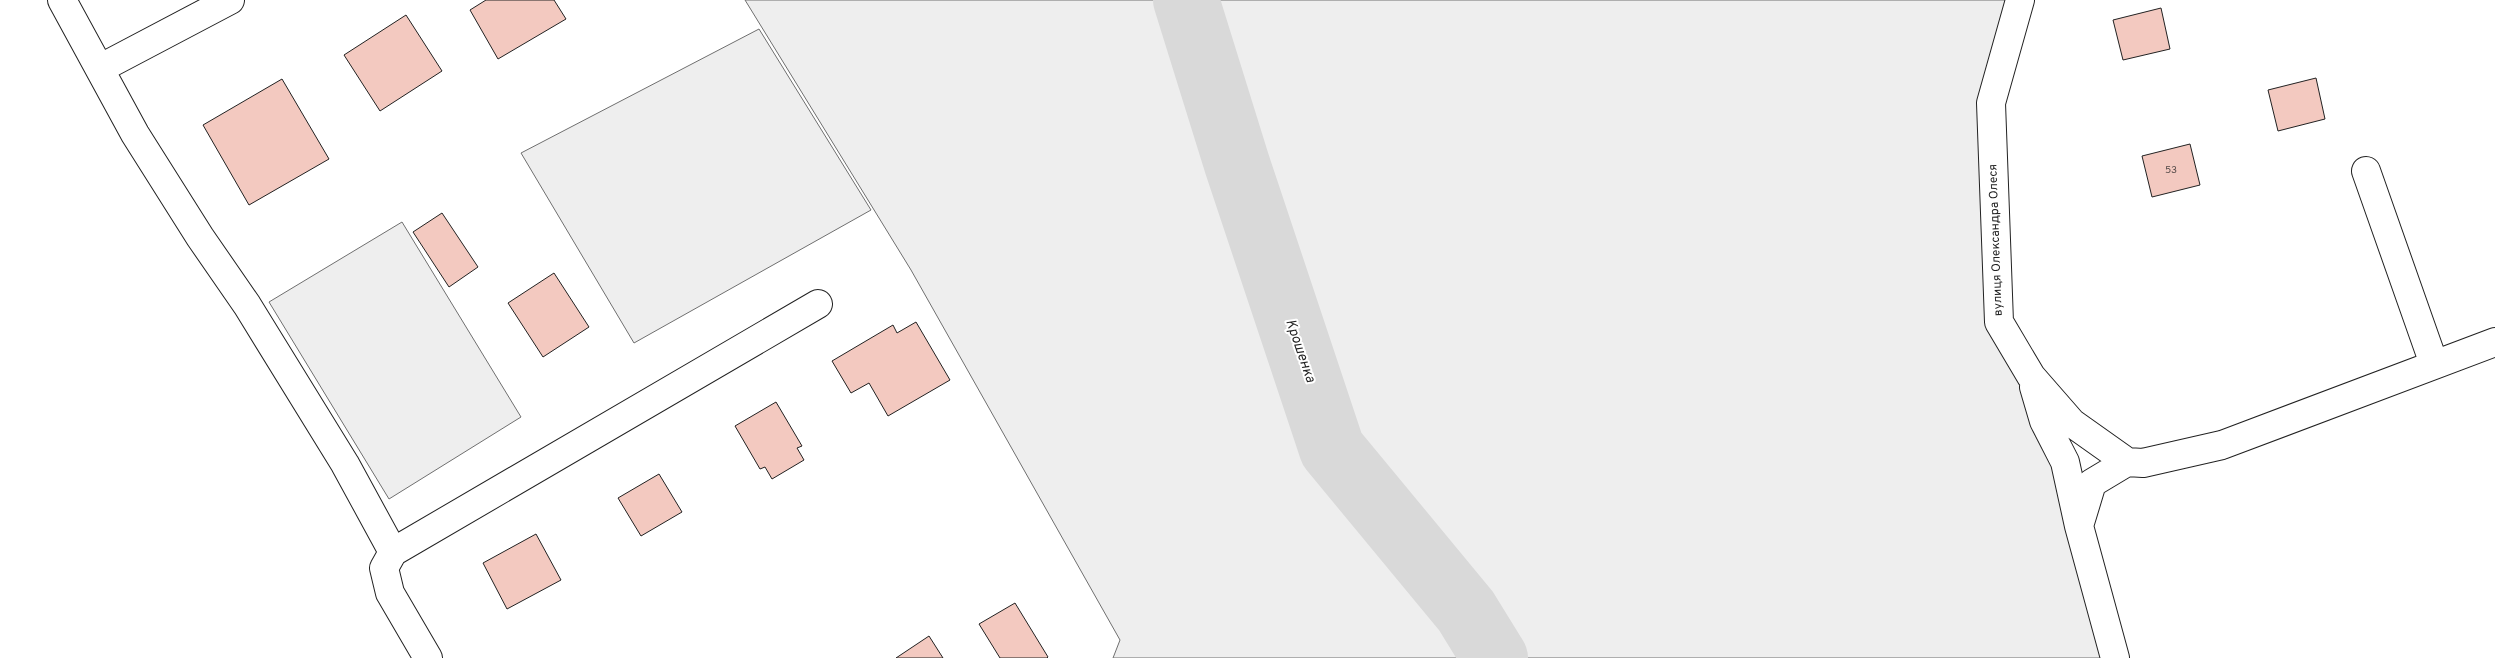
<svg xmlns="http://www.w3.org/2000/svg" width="2495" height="658" viewBox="0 0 2495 658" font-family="Overpass,sans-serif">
<rect width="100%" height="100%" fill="#fff"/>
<path fill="#eee" stroke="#6f6f6f" d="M745 0H2020L1991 103 1999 322 2031 376 2115 658H1113L1120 640 911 270Z
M759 29 871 210 634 343 521 153Z
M402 222 521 417 389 499 269 302Z"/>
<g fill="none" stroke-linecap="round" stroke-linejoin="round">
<path stroke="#d9d9d9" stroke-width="66" d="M1186 0 1237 164 1332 449 1466 611 1495 658"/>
</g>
<path fill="#f3c9c0" stroke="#222" d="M486 0H554L566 19 498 59 470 10Z
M2161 8 2170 49 2123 60 2113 20Z
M406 15 442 71 380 111 344 55Z
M2316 78 2325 119 2278 131 2268 90Z
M282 79 329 159 249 205 203 125Z
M2190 144 2200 185 2152 197 2142 156Z
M442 213 478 267 449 287 413 232Z
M554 273 589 327 543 357 508 303Z
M916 322 950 380 888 416 869 383 851 393 832 361 893 325 897 333Z
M776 402 802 446 797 448 804 460 772 479 765 467 760 469 735 426Z
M659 474 682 512 641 536 618 498Z
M536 534 561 580 507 609 483 563Z
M1015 603 1048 657 1047 658H1000L979 624Z
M929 636 943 658H896Z"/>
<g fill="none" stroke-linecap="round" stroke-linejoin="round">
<defs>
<path id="minor" d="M62 0 135 134 200 237 247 305 345 464 393 552
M2020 0 1991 103 1999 322 2031 376 2072 423 2127 462
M101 68 230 0
M2366 171 2434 364
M2034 387 2044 421 2065 462 2079 526 2115 658
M2079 526 2092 483 2127 462 2143 463 2222 445 2495 342
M428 658 390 593 384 568 393 552 818 304"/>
</defs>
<use href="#minor" stroke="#222" stroke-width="30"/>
<use href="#minor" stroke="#fff" stroke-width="28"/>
</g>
<g text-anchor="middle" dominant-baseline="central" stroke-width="4" stroke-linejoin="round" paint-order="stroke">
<g font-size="10" fill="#564c4a">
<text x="2171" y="170">53</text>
</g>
<g font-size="12" fill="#222" stroke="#fff">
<text transform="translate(1996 240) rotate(-92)">вулиця Олександра Олеся</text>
</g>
<g font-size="14" font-style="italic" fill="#222" stroke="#fff">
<text transform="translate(1300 351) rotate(71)">Крошенка</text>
</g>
</g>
</svg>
